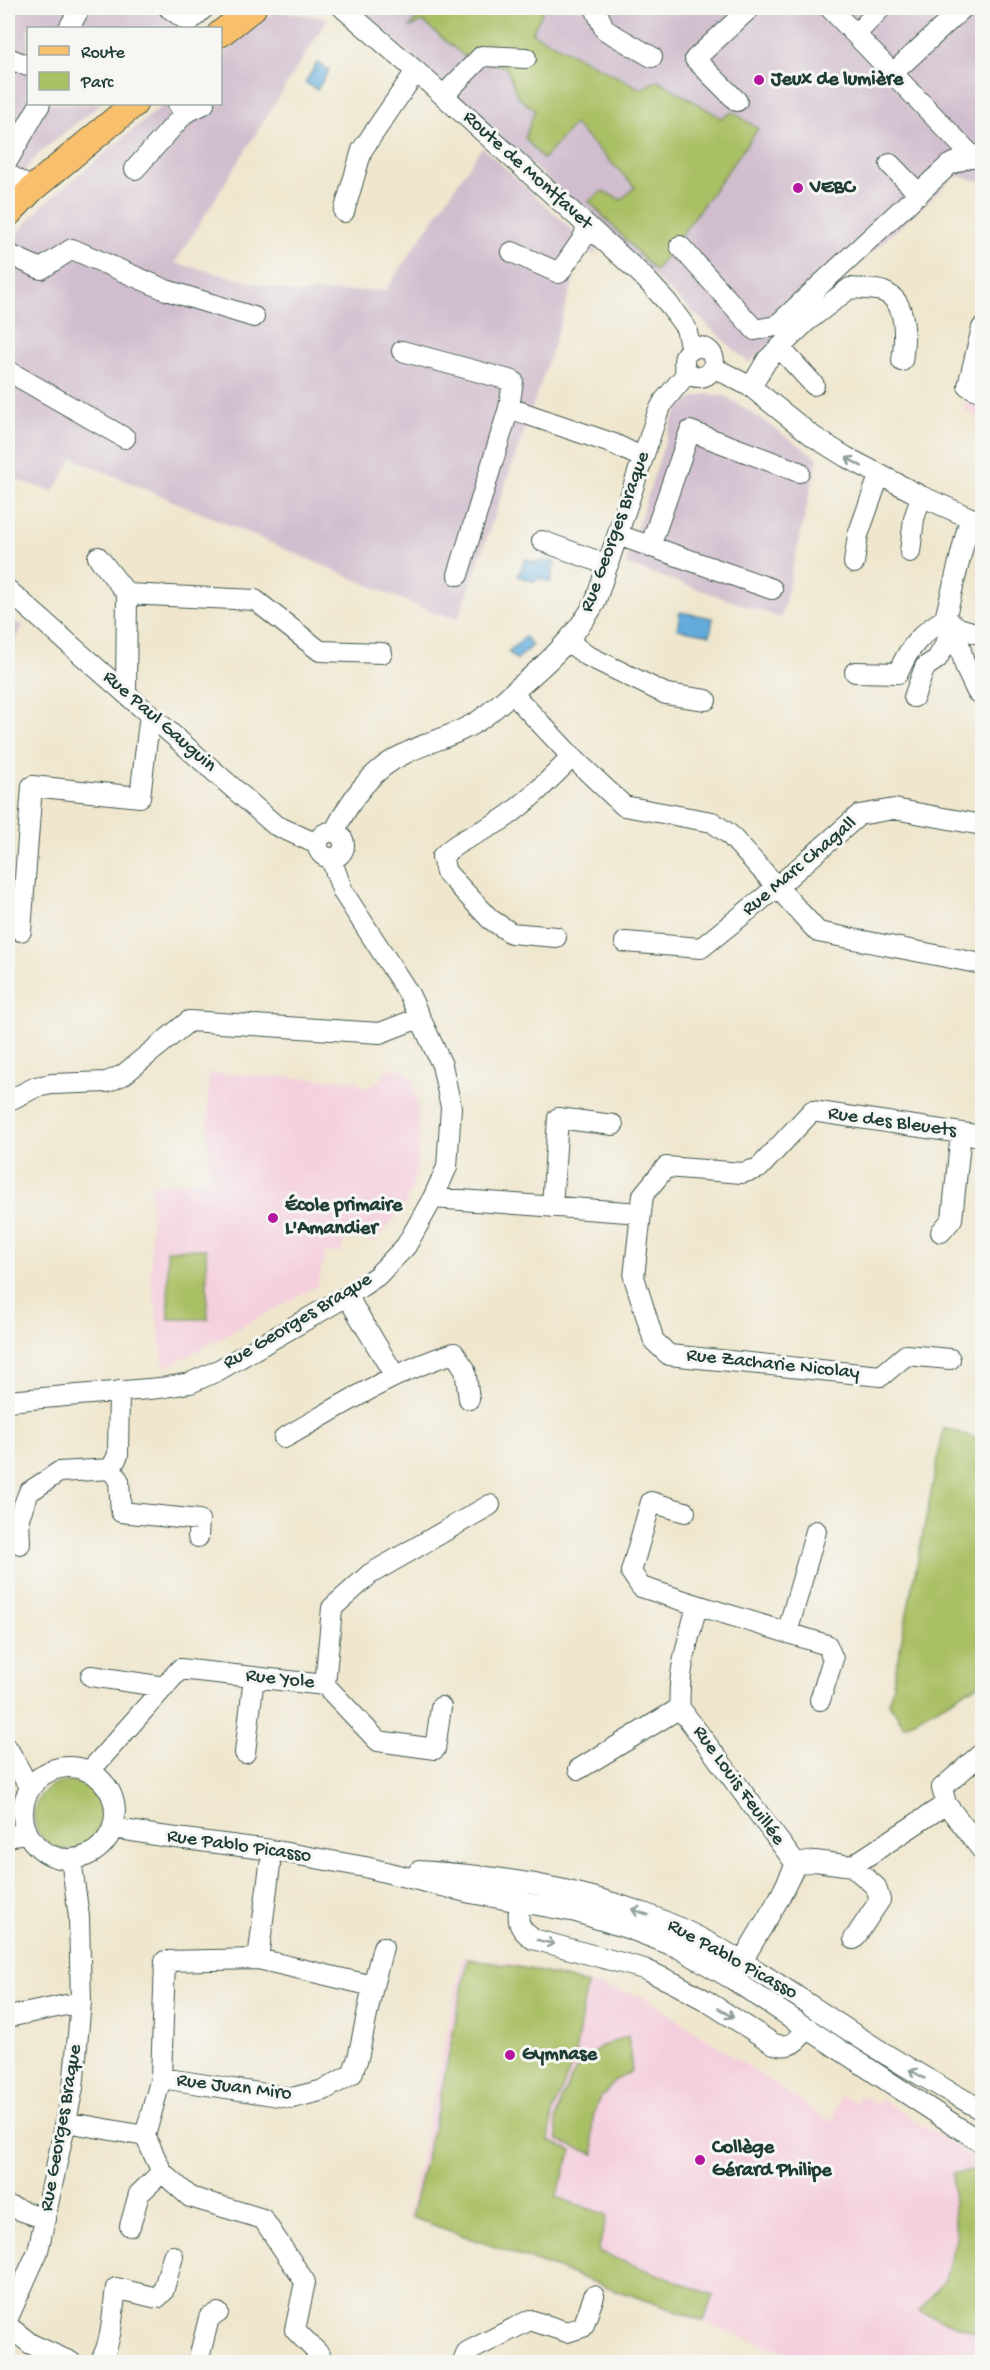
<svg xmlns="http://www.w3.org/2000/svg" width="990" height="2370" viewBox="0 0 990 2370" font-family="'Gochi Hand',sans-serif">
<rect width="100%" height="100%" fill="#f6f6f2"/>
<filter id="ink" filterUnits="userSpaceOnUse"><feTurbulence type="fractalNoise" baseFrequency=".0167" numOctaves="2"/><feDisplacementMap in="SourceGraphic" scale="12" xChannelSelector="R" yChannelSelector="G"/><feConvolveMatrix kernelMatrix="1 2 1 2 8 2 1 2 1" color-interpolation-filters="sRGB"/></filter>
<filter id="wash" filterUnits="userSpaceOnUse"><feTurbulence type="fractalNoise" baseFrequency=".008" numOctaves="4" result="noise"/><feDisplacementMap in="SourceGraphic" scale="24" xChannelSelector="R" yChannelSelector="G"/><feGaussianBlur stdDeviation="1.35" result="paint"/><feColorMatrix in="noise" values="0 0 0 0 0 0 0 0 0 0 0 0 0 0 0 0 0 1.4 0 .05"/><feComposite in="paint" operator="in"/></filter>
<g filter="url(#wash)">
<rect width="100%" height="100%" fill="#efe6cd"/>
<path fill="#f4cfdd" d="M982 356V418L964 410Z
M387 1069H404L412 1078 418 1104 420 1142 415 1178 404 1208 374 1242 346 1235 341 1253 326 1252 317 1286 178 1361 164 1366 151 1275V1184L208 1180V1073L356 1081 364 1088H371L374 1082H380Z
M463 1957 509 1963 644 1997 828 2120 833 2121 840 2096 857 2101 859 2095 877 2104 880 2099 976 2158 982 2163V2362H813L408 2217Z"/>
<path fill="#d0bdcd" d="M8 8H223L196 28H28V104H101L41 151 8 191Z
M360 8H982V181L956 176 749 363Z
M274 11 328 18 175 263 295 293 386 290 482 147 598 254 582 252 552 350 459 618 436 614 73 458 53 492 9 477 11 560 8 563V243L43 205 164 104H220L221 56Z
M706 394 726 396 818 458 781 618 625 564 673 418 682 405 695 397Z
M8 620 23 625 8 656Z"/>
<path fill="#aac065" stroke="#647e4c" stroke-width="1.5" d="M425 8H540L543 11 532 33 641 89 658 80 721 118 733 112 758 129 655 271 589 201 603 191 621 200 635 187 574 124 543 159 525 138 535 110 518 97 506 67 464 56 423 22 410 27Z
M206 1249 208 1319H169L167 1250Z
M944 1428 982 1440V1682L904 1726 889 1703Z
M34 1816a34 34 0 1 1 68 0a34 34 0 1 1-68 0Z
M468 1959 529 1969 587 1984 574 2060 553 2111 549 2141 572 2151 556 2197 607 2215 598 2252 713 2295 704 2321 411 2217 438 2108Z
M628 2036 632 2071 614 2081 604 2095H601C590 2116 591 2131 595 2154L558 2141 556 2121 561 2100 575 2071 600 2047Z
M982 2168V2335L919 2311 945 2280 956 2238 952 2174Z"/>
<path fill="#63acdb" stroke="#417488" stroke-width="1.5" d="M317 63 329 70 317 90 305 83Z
M525 559 534 562 555 561 551 582 538 578 535 582 518 576Z
M680 612 713 618 710 635 677 629Z
M525 637 532 645 517 660 508 652Z"/>
</g>
<g filter="url(#ink)">
<g fill="none" stroke-linecap="round" stroke-linejoin="round">
<defs>
<path id="minor" d="M169 8 189 22 204 8
M343 8 416 71 642 275 667 302 686 328 691 350
M595 8 605 30 652 57
M830 8 972 156 982 159
M69 28 80 8
M856 34 881 8
M8 58 28 66
M893 73 963 8
M444 95 482 56 526 58
M737 101 695 59 750 8
M185 113 204 104
M8 160 40 104
M890 164 919 194
M135 169 185 113 178 104
M8 174 32 189
M344 212 362 150 416 71
M680 246 755 330 776 326 949 165 972 156
M512 252 559 273 582 240 588 226
M8 254 41 269 72 249 166 290 254 317
M982 328 968 386 982 392
M684 362a15 15 0 1 1 30 0a15 15 0 1 1-30 0Z
M780 348 814 385
M402 351 513 381 509 408 614 444 643 458
M713 367 751 387 814 437 846 457 921 496 982 523
M8 371 125 438
M751 387 767 360 806 322 850 288C860 289 874 288 884 292 909 302 905 340 902 361
M618 535 772 589
M542 541 608 565
M650 547 690 431 799 472
M910 552 914 519 921 496
M98 557 127 594
M854 563 858 535 879 476
M458 575 509 408
M8 590 275 825 317 844
M949 638 959 643 966 669 977 692
M568 641 586 655 666 694 706 700
M855 672 898 673C909 647 921 633 945 619L959 628 982 635
M512 693 572 757 624 806 712 822 729 834 818 932 982 964
M126 694 127 594 255 600 320 651 382 653
M914 697 925 667 937 659 949 638 945 619 970 518
M318 845a13 13 0 1 1 26 0a13 13 0 1 1-26 0Z
M334 832C351 799 371 769 406 753 430 741 458 735 481 719 492 711 502 702 512 693 544 666 574 639 595 603L658 412 664 401 688 372
M21 931 32 786 140 797 150 714
M556 937 511 933 490 919 446 872 442 857C459 838 485 832 506 817 530 800 551 778 572 757
M625 942 701 948 777 887 859 815 894 809 982 825
M8 1101 36 1087 52 1084 107 1082 123 1075 189 1021 380 1033 419 1018
M433 1198 641 1213
M552 1207 558 1118 613 1125
M941 1232 952 1219 961 1133
M347 1296 395 1376
M950 1359 906 1355 881 1376 669 1355 654 1341 634 1277 643 1195 666 1167 742 1173 759 1168 812 1111 982 1136
M8 1401 160 1388 190 1383 217 1371 347 1296 377 1276 406 1246 433 1198 447 1167 451 1107 442 1065 409 994 343 892 331 859
M284 1438C339 1407 394 1371 454 1353L465 1369 469 1399
M111 1469 119 1481 121 1512 199 1520 198 1537
M685 1512 651 1502 631 1572 641 1587 697 1605C689 1639 677 1673 680 1708L796 1864
M20 1544 19 1517 29 1492 59 1472 111 1469 118 1455 119 1391
M697 1605 827 1645 833 1659 820 1700
M787 1633 816 1531
M91 1676 165 1687
M325 1685 378 1741 435 1749 441 1707
M8 1749 24 1778 33 1785
M245 1753 254 1677
M982 1753 942 1788 946 1804 982 1850
M23 1813a46 46 0 1 1 92 0a46 46 0 1 1-92 0Z
M579 1769 680 1708
M89 1772 180 1669 325 1685 332 1608 370 1574 490 1505
M113 1828 161 1836 271 1850 365 1867 471 1893 576 1912 630 1929 679 1948 732 1979 982 2143
M8 1838 26 1831
M852 1866 876 1887 880 1900 854 1939
M419 1871C500 1876 569 1886 646 1914 725 1943 794 1996 865 2041 903 2066 943 2088 982 2110
M520 1900C518 1920 515 1926 533 1939L644 1969 674 1983 705 2000 774 2044C791 2049 797 2041 808 2028
M258 1959 270 1865
M735 1973 780 1897 796 1864 815 1861 852 1866 946 1804
M373 1986 383 1947
M8 2017 81 2002
M66 2122 145 2136 162 2172 190 2197 263 2219 305 2282 295 2330 320 2355 318 2362
M145 2136 161 2078 165 1961 258 1959 373 1986 358 2058 352 2074 324 2090 292 2098 161 2078
M8 2206 46 2219
M130 2226 139 2194 162 2172
M8 2318 38 2251 73 2088 81 2002 79 1917 71 1859
M8 2326 31 2344 71 2362
M100 2362C113 2340 112 2314 116 2288L157 2298 163 2292 173 2256
M198 2362 209 2318 218 2313
M463 2362 467 2352 530 2320 567 2332 583 2327 594 2296"/>
<path id="major" d="M220 34 253 8
M8 214 32 189 134 104"/>
</defs>
<use href="#minor" stroke="#3e564b" stroke-width="22"/>
<use href="#major" stroke="#3e564b" stroke-width="28"/>
<use href="#minor" stroke="#fff" stroke-width="20"/>
<use href="#major" stroke="#f8bf6c" stroke-width="26"/>
</g>
<defs><path id="oneway-shaft" d="M-6 0H5M1.5-3L5.5 0L1.5 3" fill="none" stroke-width="1.6" stroke-linecap="round" stroke-linejoin="round" transform="scale(1.5)"/></defs>
<g stroke="#8f9e9a">
<use href="#oneway-shaft" transform="translate(854 462) rotate(-151)"/>
<use href="#oneway-shaft" transform="translate(640 1912) rotate(-161)"/>
<use href="#oneway-shaft" transform="translate(546 1942) rotate(14)"/>
<use href="#oneway-shaft" transform="translate(726 2013) rotate(32)"/>
<use href="#oneway-shaft" transform="translate(917 2074) rotate(-150)"/>
</g>
</g>
<g fill="#b5179e" stroke="#f6f6f2" stroke-width="2">
<circle cx="759" cy="80" r="6"/>
<circle cx="798" cy="188" r="6"/>
<circle cx="273" cy="1218" r="6"/>
<circle cx="510" cy="2055" r="6"/>
<circle cx="700" cy="2160" r="6"/>
</g>
<g text-anchor="middle" dominant-baseline="central" stroke-width="6" stroke-linejoin="round" paint-order="stroke">
<g font-size="20" font-weight="bold" fill="#1f3d34" stroke="#f6f6f2" text-anchor="start">
<text x="771" y="80">Jeux de lumière</text>
<text x="810" y="188">VEBC</text>
<text x="285" y="1206">École primaire<tspan x="285" dy="23">L'Amandier</tspan></text>
<text x="522" y="2055">Gymnase</text>
<text x="712" y="2148">Collège<tspan x="712" dy="23">Gérard Philipe</tspan></text>
</g>
<g font-size="20" fill="#1f3d34" stroke="#f6f6f2">
<text transform="translate(527 171) rotate(42)">Route de Montfavet</text>
<text transform="translate(616 532) rotate(-70)">Rue Georges Braque</text>
<text transform="translate(159 722) rotate(41)">Rue Paul Gauguin</text>
<text transform="translate(800 867) rotate(-40)">Rue Marc Chagall</text>
<text transform="translate(892 1123) rotate(8)">Rue des Bleuets</text>
<text transform="translate(298 1322) rotate(-31)">Rue Georges Braque</text>
<text transform="translate(773 1365) rotate(6)">Rue Zacharie Nicolay</text>
<text transform="translate(280 1680) rotate(6)">Rue Yole</text>
<text transform="translate(738 1786) rotate(54)">Rue Louis Feuillée</text>
<text transform="translate(239 1847) rotate(8)">Rue Pablo Picasso</text>
<text transform="translate(732 1960) rotate(29)">Rue Pablo Picasso</text>
<text transform="translate(234 2088) rotate(7)">Rue Juan Miro</text>
<text transform="translate(62 2128) rotate(-80)">Rue Georges Braque</text>
</g>
</g>
<rect width="990" height="2370" fill="none" stroke="#f6f6f2" stroke-width="30"/>
<rect x="27" y="27" width="195" height="78" fill="#f6f6f2" stroke="#a0aca6" stroke-width="1.5"/>
<rect x="39" y="46" width="30" height="9" fill="#f8bf6c" stroke="#a0aca6" stroke-width="1.5"/>
<text x="81" y="57" font-size="18" fill="#1f3d34">Route</text>
<rect x="39" y="72" width="30" height="18" fill="#aac065" stroke="#a0aca6" stroke-width="1.5"/>
<text x="81" y="87" font-size="18" fill="#1f3d34">Parc</text>
</svg>
